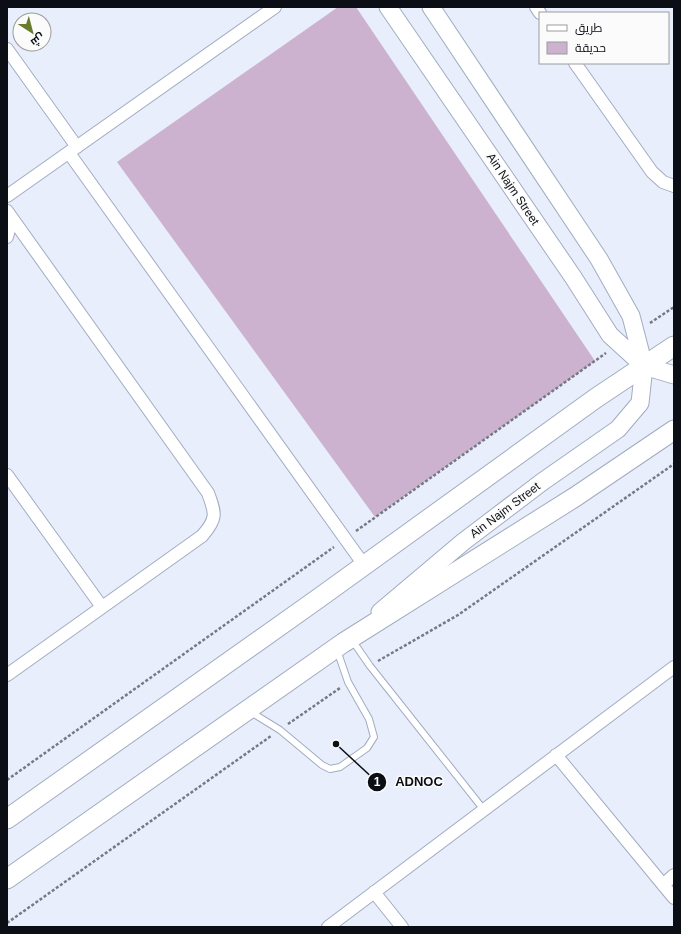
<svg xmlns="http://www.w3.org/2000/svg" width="681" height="934" viewBox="0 0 681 934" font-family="Helvetica,Cairo,sans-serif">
<rect width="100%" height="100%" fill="#e8eefb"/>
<path fill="#ccb2cf" d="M338 7H356L595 361 375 517 117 162Z"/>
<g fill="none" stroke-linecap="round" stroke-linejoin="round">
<defs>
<path id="service" d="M352 640 370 666 484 810
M249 711 280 730 322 765 330 769 340 767 367 748 374 737 369 719 348 682 337 650"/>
<path id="minor" d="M536 7 540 13
M7 49 77 147
M575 63 652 172 663 182 674 186
M69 153 364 565
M7 196 275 7
M7 211 208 493C216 514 217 519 202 536L7 675
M7 237 12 218
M7 475 102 607
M556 755 674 898
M663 885 674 875
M374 892 402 927
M328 927 674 667"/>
<path id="secondary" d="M388 7 573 277 610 335 644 366 674 375
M380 612 463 542 542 482 618 429 640 403 644 366 631 316 599 259 431 7"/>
<path id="primary" d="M7 819 319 598 596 398 674 346
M7 879 343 643 575 497 674 430"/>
</defs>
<use href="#service" stroke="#a2acc0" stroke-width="8"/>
<use href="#minor" stroke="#a2acc0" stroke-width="14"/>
<use href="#secondary" stroke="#a2acc0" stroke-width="19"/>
<use href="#primary" stroke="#a2acc0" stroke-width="21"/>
<path stroke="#757983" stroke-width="2.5" stroke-dasharray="3 2" stroke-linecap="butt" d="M650 323 674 307
M356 531 606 353
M378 661 458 615 674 464
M288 724 340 688
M7 780 334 547
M7 923 271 736"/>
<use href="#service" stroke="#fff" stroke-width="6"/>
<use href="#minor" stroke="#fff" stroke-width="12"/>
<use href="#secondary" stroke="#fff" stroke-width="17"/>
<use href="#primary" stroke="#fff" stroke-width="19"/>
</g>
<g text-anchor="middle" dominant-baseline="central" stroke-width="3" stroke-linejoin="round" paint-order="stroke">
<g font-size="12" fill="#0b0e15" stroke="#fbfbfb">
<text transform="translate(513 189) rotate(56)">Ain Najm Street</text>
<text transform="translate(505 510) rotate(-37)">Ain Najm Street</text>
</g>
</g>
<path fill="none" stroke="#0b0e15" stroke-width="1.5" d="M336 744L377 782"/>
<g fill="#0b0e15" stroke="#fbfbfb" stroke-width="1.5">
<circle cx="336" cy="744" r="4"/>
<circle cx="377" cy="782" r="10"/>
</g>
<g font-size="12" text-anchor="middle" font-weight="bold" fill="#fff">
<text x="377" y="786">1</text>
</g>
<g font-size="13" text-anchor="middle" font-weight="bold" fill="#0b0e15" stroke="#fbfbfb" stroke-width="3" stroke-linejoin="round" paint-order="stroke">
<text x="419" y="786">ADNOC</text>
</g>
<rect width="681" height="934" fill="none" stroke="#0b0e15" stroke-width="16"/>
<rect x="539" y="12" width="130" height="52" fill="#fbfbfb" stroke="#9b9c9f"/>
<rect x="547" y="25" width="20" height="6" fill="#ffffff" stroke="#9b9c9f"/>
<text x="575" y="32" font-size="12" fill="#0b0e15">طريق</text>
<rect x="547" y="42" width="20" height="12" fill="#ccb2cf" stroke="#9b9c9f"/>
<text x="575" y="52" font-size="12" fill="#0b0e15">حديقة</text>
<g transform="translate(32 32) rotate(144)"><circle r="19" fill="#fbfbfb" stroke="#9b9c9f"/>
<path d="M0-3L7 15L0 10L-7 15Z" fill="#687c2d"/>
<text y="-6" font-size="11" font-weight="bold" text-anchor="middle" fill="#0b0e15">ش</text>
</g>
</svg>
